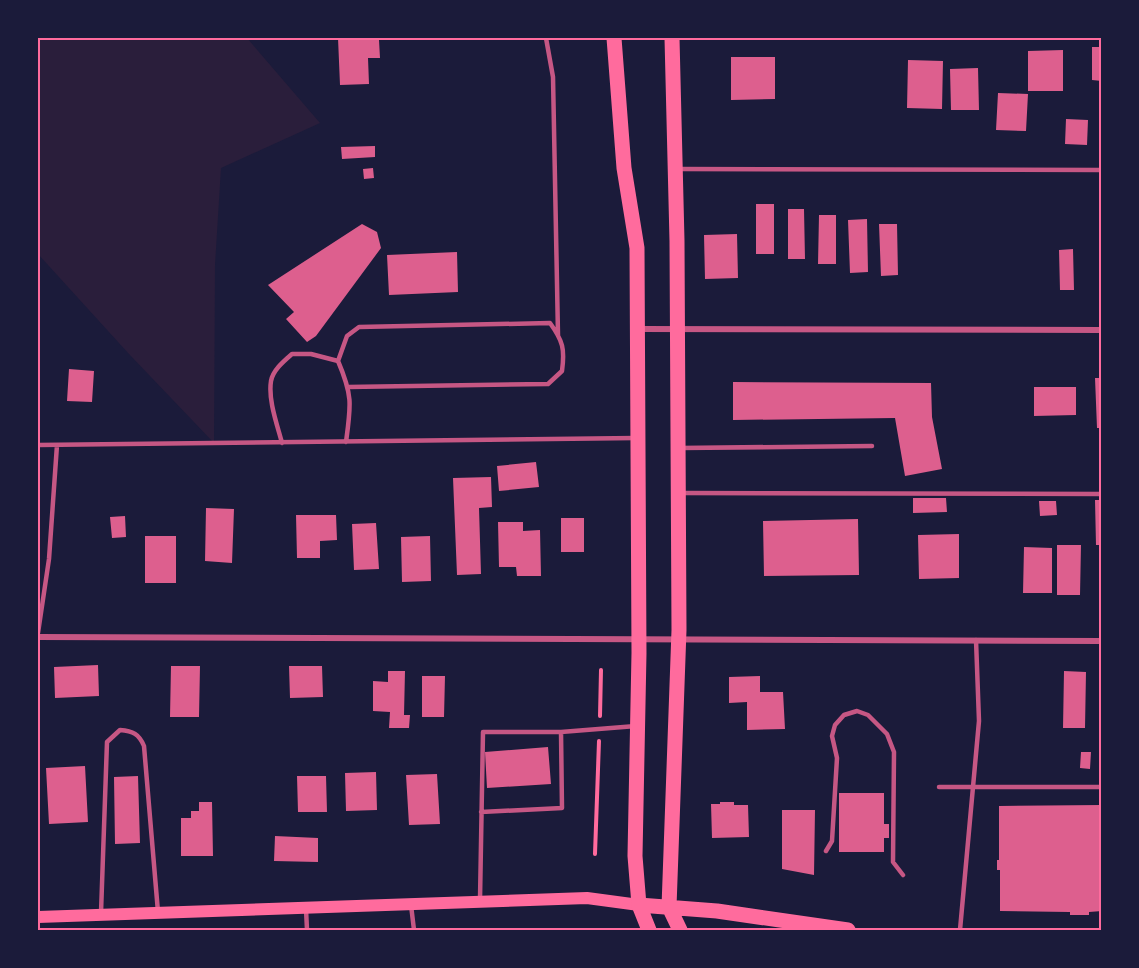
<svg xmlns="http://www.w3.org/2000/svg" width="1139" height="968" viewBox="0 0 1139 968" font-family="'Exo 2',sans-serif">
<rect width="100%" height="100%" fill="#1b1b3a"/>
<path fill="#2a1e3b" d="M38 38H247L320 123 221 168 215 265 214 443 129 354 38 254Z"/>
<path fill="#dd5f8e" d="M338 38H388V40H379L380 58H368L369 84 340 85Z
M1092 47H1102V81L1092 80Z
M1063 50V91H1028V51Z
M731 57H775V99L731 100Z
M908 60 943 61 942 109 907 108Z
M978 68 979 110H951L950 69Z
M998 93 1028 94 1026 131 996 130Z
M1066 119 1088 120 1087 145 1065 144Z
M375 146V157L342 159 341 147Z
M373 168 374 178 364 179 363 169Z
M756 204H774V254H756Z
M788 209H804L805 259H788Z
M819 215H836V264H818Z
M867 219 868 272 850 273 848 220Z
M362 224 377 232 381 248 316 336 307 342 286 319 294 312 268 285Z
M879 224H897L898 275 881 276Z
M737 234 738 278 705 279 704 235Z
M1073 249 1074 290H1060L1059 250Z
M457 252 458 292 389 295 387 255Z
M69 369 94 371 92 402 67 401Z
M1095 378H1102V428H1097Z
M733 382 931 383 932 417 942 469 905 476 895 418 733 420Z
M1034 387H1076V415L1034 416Z
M536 462 539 487 499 491 497 466Z
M491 477 492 507 479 508 481 574 457 575 453 478Z
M913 498H946L947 512 913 513Z
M1095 500H1102V545H1096Z
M1039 501H1056L1057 515 1040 516Z
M206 508 234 509 232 563 205 561Z
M296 515H336L337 540 320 541V558H297Z
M125 516 126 537 112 538 110 517Z
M561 518H584V552H561Z
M858 519 859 575 764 576 763 521Z
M498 522H523V531L540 530 541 576H517L516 567H499Z
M376 523 379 569 354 570 352 524Z
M959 534V578L919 579 918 535Z
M145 536H176V583H145Z
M430 536 431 581 402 582 401 537Z
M1057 545H1081L1080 595H1057Z
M1024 547 1052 548V593H1023Z
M98 665 99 696 55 698 54 667Z
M171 666H200L199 717H170Z
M289 666H322L323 697 290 698Z
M388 671H405L404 715H410L409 728H389L390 712 373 711V681L388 682Z
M1064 671 1086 672 1085 728H1063Z
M422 676H445L444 717H422Z
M760 676V692H783L785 729 747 730V702L729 703V677Z
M548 747 551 784 487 788 485 752Z
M1081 752H1091L1090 769 1080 768Z
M85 766 88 822 49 824 46 768Z
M376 772 377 810 346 811 345 773Z
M437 774 440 824 409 825 406 775Z
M138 776 140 843 115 844 114 777Z
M297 776H326L327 812H298Z
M839 793H884V824H889V838H884V852H839Z
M199 802H212L213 856H181V818H191V811H199Z
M720 802H734V805H748L749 837 712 838 711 804H720Z
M1102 805V911L1089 912V915H1070V912L1000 911V870H997V860H999V806Z
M782 810H815L814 875 782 869Z
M275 836 318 838V862L274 861Z"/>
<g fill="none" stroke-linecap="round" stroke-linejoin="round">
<path stroke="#ff6b9d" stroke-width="4" d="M600 716 601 670
M595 854 599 741"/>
<path stroke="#c65784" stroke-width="4.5" d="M546 38 553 77 558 335
M678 169 1102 170
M338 361 347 336 359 327 550 323C563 341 565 349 562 371L548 384 348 387
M282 443C277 424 268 400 271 381 273 370 284 361 292 354H311L338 361C353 396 351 405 346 442
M38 445 636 438
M680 448 872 446
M681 493 1102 494
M38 633 49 559 57 445
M939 787H1102
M481 812 562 808 561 732
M826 851 832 841 837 758 832 736 835 725 844 715 857 711 868 715 887 734 894 752 893 862 903 875
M480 900 483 732H561L636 726
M411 905 414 930
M306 909 307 930
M101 913 107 742 120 730C133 731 139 734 144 746L158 912
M960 930 979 721 976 640"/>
<path stroke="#c65784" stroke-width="6" d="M638 329 1102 330
M38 637 1102 641"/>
<path stroke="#ff6b9d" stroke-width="12" d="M38 917 587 898 639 905"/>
<path stroke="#ff6b9d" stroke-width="15" d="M614 38 624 168 637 248 639 653 635 856 639 905 649 930
M672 38 677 241 679 630 669 907 680 930
M639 905 717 911 848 930"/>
</g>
<rect width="1139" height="968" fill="none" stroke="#1b1b3a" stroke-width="78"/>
<rect x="39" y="39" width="1061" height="890" fill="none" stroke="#ff6b9d" stroke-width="2"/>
</svg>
